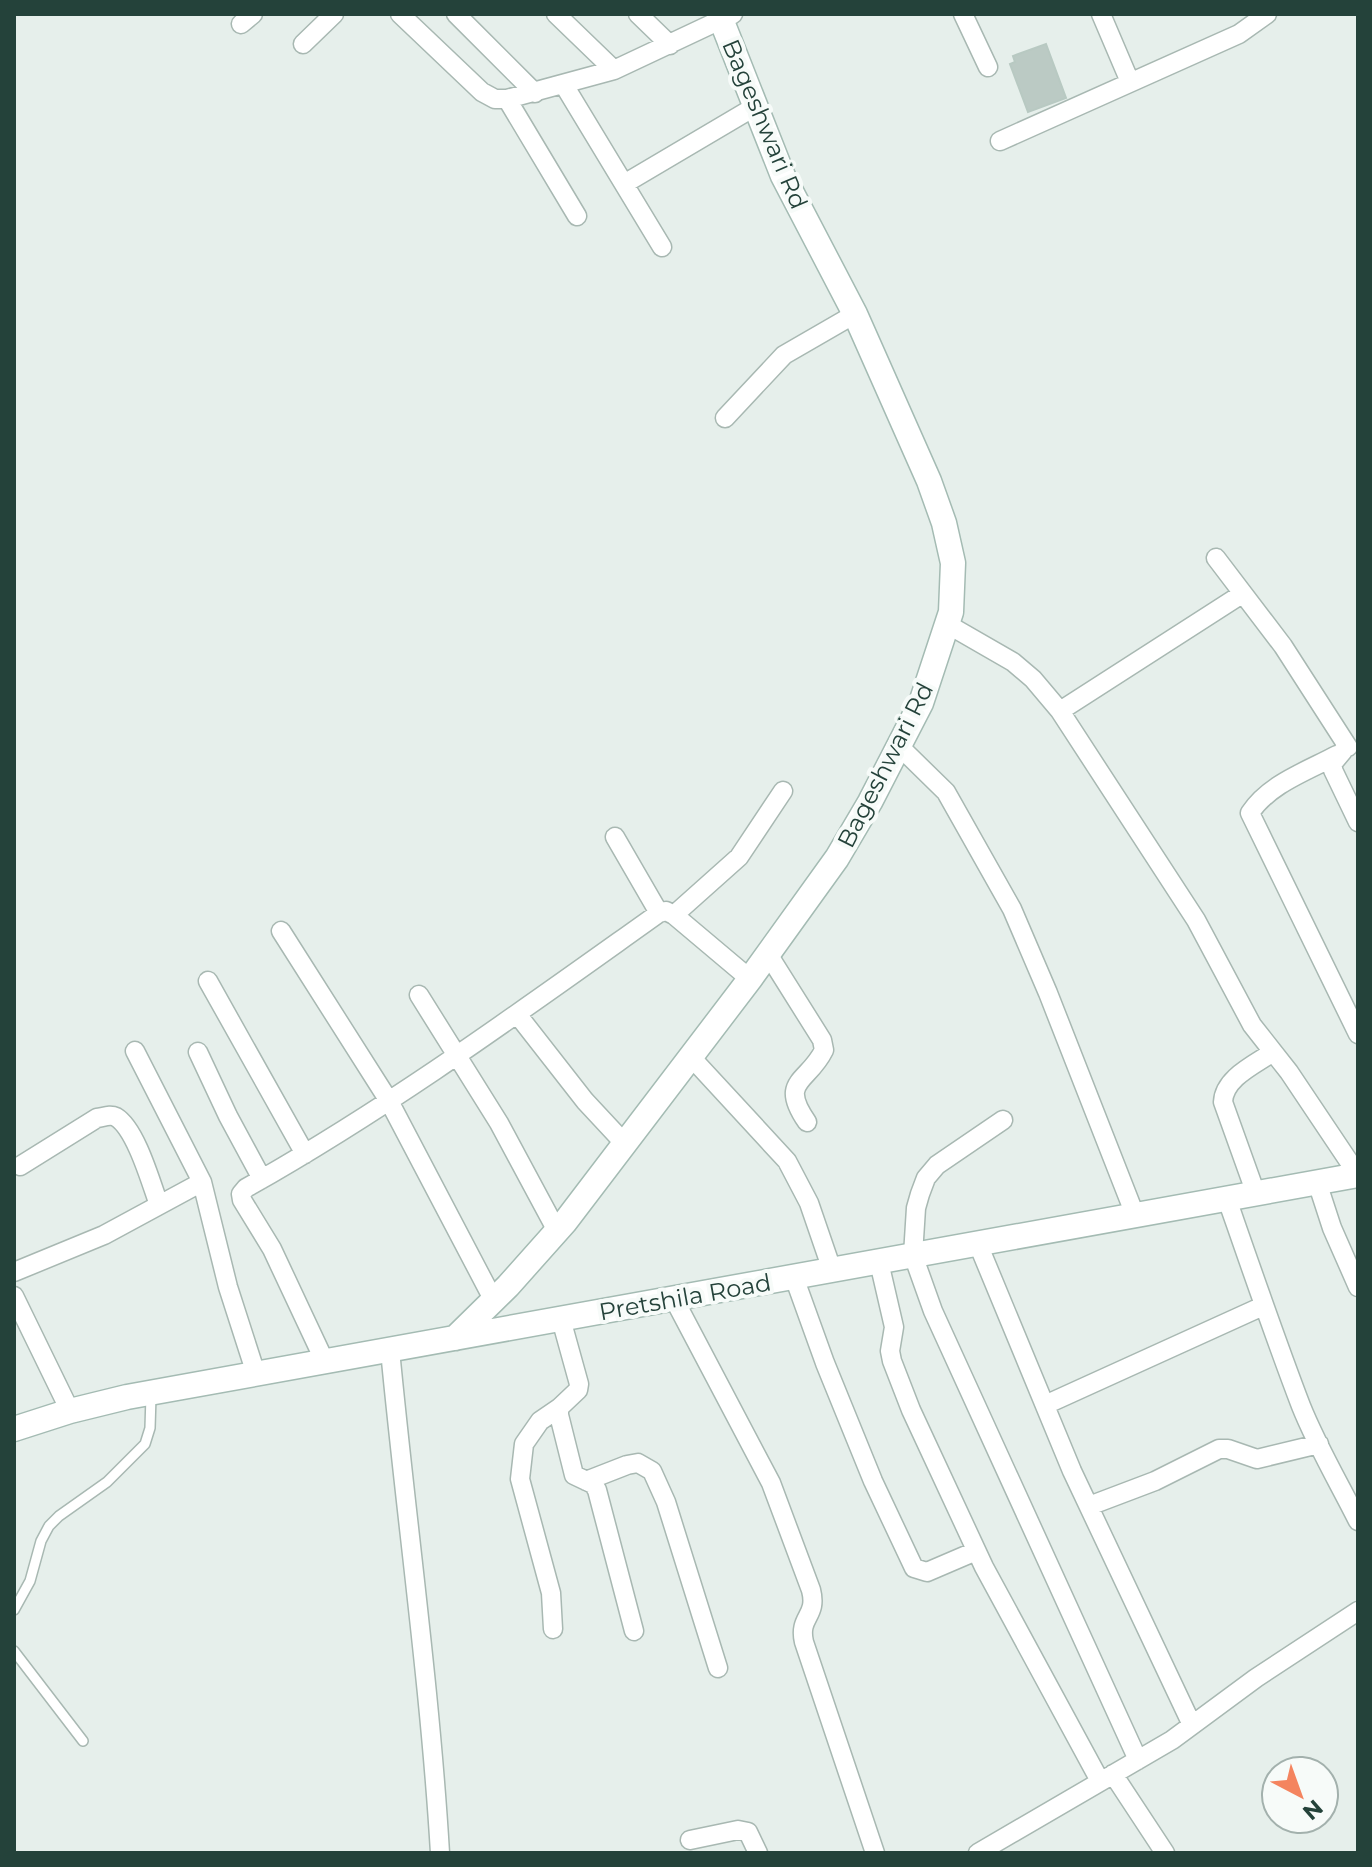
<svg xmlns="http://www.w3.org/2000/svg" width="1372" height="1867" viewBox="0 0 1372 1867" font-family="Montserrat,sans-serif">
<rect width="100%" height="100%" fill="#e6efeb"/>
<path fill="#bbcac4" stroke="#b8c9c2" stroke-width="2" d="M1046 44 1066 98 1028 112 1010 64 1015 62 1013 56Z"/>
<g fill="none" stroke-linecap="round" stroke-linejoin="round">
<defs>
<path id="lane" d="M14 1610 30 1581 41 1541 49 1526 59 1516 107 1482 145 1444 150 1428 151 1396
M14 1651 83 1741"/>
<path id="street" d="M400 14 482 92 495 99H507L614 70 733 14
M456 14 535 93
M556 14 614 70
M638 14 670 45
M963 14 988 67
M1101 14 1130 82
M241 24 253 14
M303 44 334 14
M564 85 662 247
M507 99 577 216
M1000 141 1239 34 1267 14
M624 184 756 106
M725 418 784 355 855 314
M1216 558 1283 646 1348 747
M947 624 1013 662 1033 679 1060 711 1196 920 1252 1025 1289 1072 1358 1175
M1060 711 1242 594
M899 746 946 792 1012 909 1048 993 1135 1215
M1343 751 1333 763V770L1358 822
M1337 755C1307 771 1269 784 1250 813L1358 1034
M615 837 659 913
M674 915 739 857 783 791
M281 931 389 1101 494 1301
M768 954 822 1040 824 1050C808 1083 778 1080 807 1122
M208 981 305 1154
M419 995 499 1123 557 1231
M517 1014 585 1101 626 1145
M135 1051 202 1182 228 1287 256 1374
M198 1052 228 1116 262 1179
M691 1057 787 1161 809 1203 832 1270
M1003 1120 937 1165 926 1178 920 1194 916 1208 913 1255 933 1311 1138 1760
M20 1166 97 1118C104 1117 110 1114 116 1117 136 1129 151 1183 159 1205
M1317 1182 1332 1228 1358 1287
M1256 1194 1223 1102C1224 1078 1254 1065 1273 1052
M1227 1199C1251 1268 1275 1338 1301 1406 1317 1446 1339 1483 1358 1521
M978 1244 1072 1471 1192 1725
M879 1262 894 1327 890 1351 892 1361 911 1410 984 1567 1100 1781
M14 1272 104 1235 202 1182
M794 1277 825 1363 873 1481 914 1568 927 1572 976 1551
M14 1296 70 1411
M674 1299 771 1483 811 1590C818 1617 798 1616 804 1642L875 1853
M561 1319 579 1384 578 1390 559 1408V1415L574 1475 593 1484 597 1490 634 1631
M390 1350C406 1518 430 1685 440 1853
M325 1362 272 1249 242 1200 241 1194 246 1188C390 1107 524 1009 659 913L666 911 674 915 750 979
M1045 1405 1263 1306
M586 1481 627 1465 638 1463 652 1471 666 1502 718 1668
M1089 1506 1155 1481 1219 1449H1228L1257 1459 1319 1444
M553 1629 551 1593 520 1479 524 1444 540 1421 559 1408
M1113 1774 1165 1853
M690 1840 738 1830 748 1832 758 1853
M978 1853 1172 1740 1256 1678 1358 1611"/>
<path id="secondary" d="M455 1338 508 1286 565 1222 750 979 837 858 870 802 921 703 951 612 953 563 944 523 929 481 855 314 783 176 719 14
M14 1429 70 1411 127 1397 1358 1175"/>
</defs>
<use href="#lane" stroke="#a8b8b2" stroke-width="12"/>
<use href="#street" stroke="#a8b8b2" stroke-width="21"/>
<use href="#secondary" stroke="#a4bbb3" stroke-width="27"/>
<use href="#lane" stroke="#fff" stroke-width="9"/>
<use href="#street" stroke="#fff" stroke-width="18"/>
<use href="#secondary" stroke="#fff" stroke-width="24"/>
</g>
<g text-anchor="middle" dominant-baseline="central" stroke-width="8" stroke-linejoin="round" paint-order="stroke">
<g font-size="24" fill="#24423a" stroke="#f7fbf9">
<text transform="translate(765 124) rotate(67)">Bageshwari Rd</text>
<text transform="translate(885 765) rotate(-63)">Bageshwari Rd</text>
<text transform="translate(685 1297) rotate(-10)">Pretshila Road</text>
</g>
</g>
<rect width="1372" height="1867" fill="none" stroke="#24423a" stroke-width="32"/>
<g transform="translate(1300 1795) rotate(139)"><circle r="38" fill="#f7fbf9" stroke="#a3b1ad" stroke-width="2"/>
<path d="M0-6L14 30L0 20L-14 30Z" fill="#f4845f"/>
<text y="-12" font-size="22" font-weight="bold" text-anchor="middle" fill="#24423a">N</text>
</g>
</svg>
